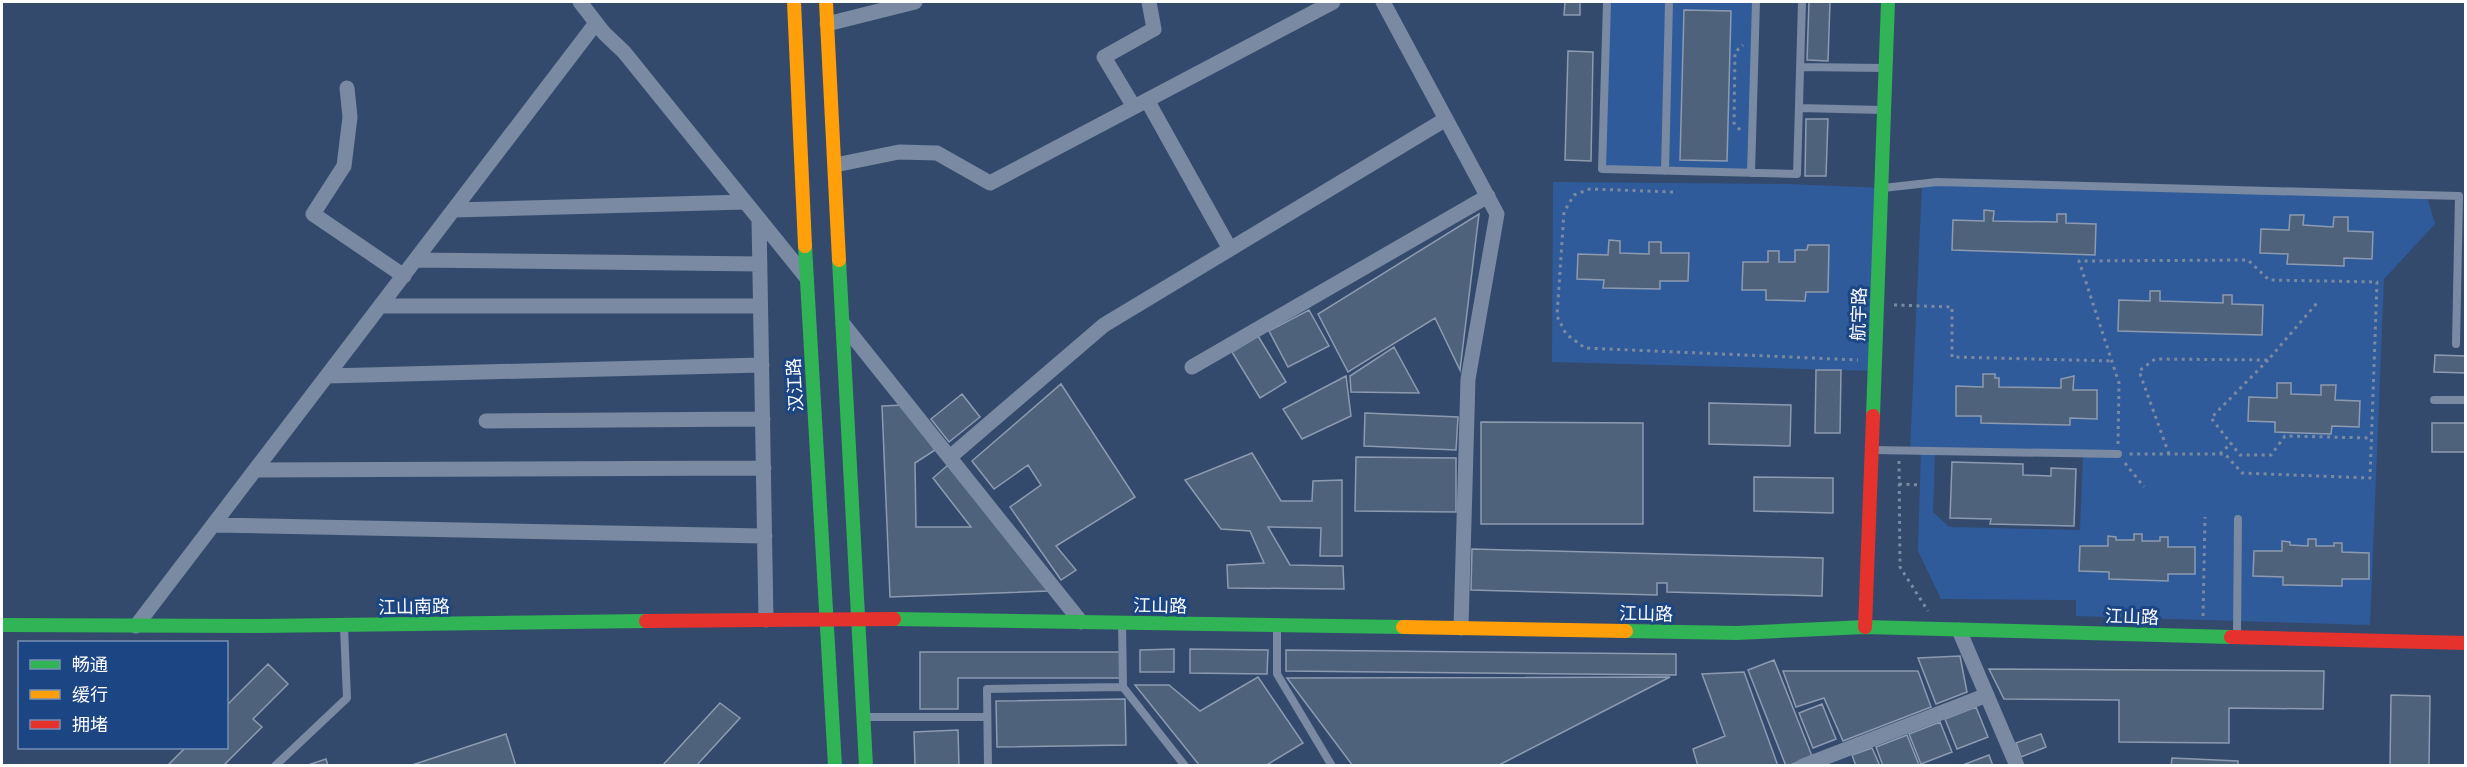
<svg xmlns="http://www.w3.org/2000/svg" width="2467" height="767" viewBox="0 0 2467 767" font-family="Barlow,'Noto Sans SC',sans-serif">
<rect width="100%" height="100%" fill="#334a6c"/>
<path fill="#305b9b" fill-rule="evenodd" d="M1607 2H1756L1751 173 1602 169Z
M1553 182 1789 184 1881 188 1874 371 1552 362Z
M1922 184 2427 196 2435 224 2384 279 2370 625 2076 616V600L1941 599 1918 551 1921 451H1910ZM1935 451 2083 454 2080 530 1949 527 1933 512Z"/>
<path fill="#4f627c" stroke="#8d9bb0" stroke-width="1.5" d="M1565 2H1580V15H1564Z
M1809 2H1830L1828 61 1807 60Z
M1684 10 1731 11 1727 161 1680 160Z
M1568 51 1593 52 1591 161 1565 160Z
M1806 119H1828L1826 176H1805Z
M1984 210 1994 211 1993 221 2057 222V214H2066V223L2096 224 2095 255 1952 250 1953 220 1984 221Z
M1479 214 1460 370 1435 318 1348 372 1318 314Z
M2290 215H2304L2303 225 2333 227 2334 217H2348V231L2373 232 2372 259 2344 258V266L2287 264 2288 254 2260 253 2261 229 2289 230Z
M1609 240 1620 241V253L1649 254V242H1661V253H1689L1688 281H1660V289L1603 288 1604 280 1577 279 1578 254 1608 255Z
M1808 245H1829L1828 292H1806L1805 301 1766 300V290H1742L1743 262H1768V251H1779V262H1795V250H1807Z
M2150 291H2160V301L2223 303V295H2232V304L2263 305 2262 335 2118 331 2119 300 2150 301Z
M1309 310 1329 346 1288 367 1269 331Z
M1258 336 1286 382 1260 398 1232 352Z
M1394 347 1419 393 1351 392 1350 376Z
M2435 355 2466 356V373L2434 372Z
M1816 370H1841L1840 433H1815Z
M1983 374H1995V378H1999V387L2061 388V379L2074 376 2073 390H2097V419L2070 418V425L1981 423V416H1956V386L1983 387Z
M1346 376 1351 416 1302 439 1283 409Z
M2277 383H2291V394L2321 395V385H2336L2335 400 2360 401 2359 427 2332 426 2331 434 2275 432V422L2248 421 2249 397 2277 398Z
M1061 384 1135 497 1056 546 1076 570 1061 580 1010 507 1041 485 1028 465 994 489 972 461Z
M962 394 980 417 949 442 931 419Z
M1709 403 1791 405 1790 446 1709 444Z
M904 405 935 450 915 463 916 527H971L933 478 948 465 1048 591 890 597 882 406Z
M1365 413 1458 417 1456 450 1364 446Z
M1481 422 1643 423V524H1481Z
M2432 423H2466V452H2432Z
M1252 453 1281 501H1312L1313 481 1342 480V556H1320L1321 528 1268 527 1290 565 1343 566 1344 589 1228 588 1227 565 1264 563 1250 531 1221 529 1185 480Z
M1356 457 1456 458V512L1355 511Z
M1952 462 2023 464V475L2051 476V468L2076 469 2074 526 1990 524 1991 519 1950 518Z
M1754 477 1833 478V513L1754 511Z
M2134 534H2142V541H2160V537H2168V547H2195V574H2168V581L2109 579V572L2079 571 2080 546H2108V536L2116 537V540H2134Z
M2308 539H2316V546H2334V543H2342V552L2369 553V579H2342V586L2283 585V577L2253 576 2254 551H2282V541L2290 542V545L2308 546Z
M1472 549 1823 558 1822 596 1667 592V583H1657V595L1471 590Z
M1174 649V672H1140V650Z
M1190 649 1268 650 1267 674 1190 673Z
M1286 650 1676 654V675L1286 671Z
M920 652H1120V678H958V709H920Z
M1960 656 1967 692 1936 704 1918 658Z
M1774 660 1812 756 1788 766H1786L1748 670Z
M268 664 288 684 253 719 262 727 223 766H167L185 748H226V706Z
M1989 669 2324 671 2323 709 2229 708V743L2119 742V700L2004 699Z
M1783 671H1918L1931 707 1843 741 1824 698 1796 707Z
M1744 672 1778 766H1698L1693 749 1725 736 1702 674Z
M1258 677 1303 743 1265 766H1200L1135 685H1169L1200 711Z
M1670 677 1497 766H1353L1287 678Z
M2391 695 2430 696 2429 766H2390Z
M1125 699 1126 745 997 747 996 701Z
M720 703 740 718 696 766H662Z
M1822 704 1836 739 1813 748 1799 713Z
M1976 707 1988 737 1957 749 1945 719Z
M1940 722 1952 752 1921 764 1909 734Z
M958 730 959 766H915L914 732Z
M506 734 516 766H409Z
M2041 734 2046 747 2021 757 2016 743Z
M1907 735 1919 765 1883 766 1876 747Z
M1872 748 1880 766H1856L1852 755Z
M1989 755 1993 766H1960Z
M2172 758 2238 761V766H2171Z
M326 759 328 766H308V765Z"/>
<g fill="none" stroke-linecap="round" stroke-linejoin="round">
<path stroke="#798aa2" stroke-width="3" stroke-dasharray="3 4.5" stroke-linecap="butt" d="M1740 130 1734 123 1735 52 1743 45
M1673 192 1590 189 1574 195 1564 212 1557 316 1566 334 1585 348 1858 360
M1894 305 1952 307V357L2112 361
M2268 360 2211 418 2240 455H2271L2285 436 2372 438
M2118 444 2119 383 2079 261 2248 260 2269 280 2377 282 2370 478 2242 473 2225 454H2129
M2169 454 2139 371 2155 359 2268 360 2317 303
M2220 454 2231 443
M1899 461 1900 567 1928 611
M2125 463 2144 487
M1899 484 1920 485
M2203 616 2205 517"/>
<path stroke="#798aa2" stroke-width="8" d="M1607 2 1602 169 1797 174 1802 2
M1800 67 1884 68
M1799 108 1882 110
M1665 171 1669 2
M1751 173 1756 2
M1883 188 1937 182 2459 196 2456 344
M2434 400H2466
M1873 450 2118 454
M1122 623 1123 687
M1277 627V674L1332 766
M2237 635 2238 519
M865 717H987
M275 766 347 698 344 627
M988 766 987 689 1123 687 1185 766"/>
<path stroke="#798aa2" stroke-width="15" d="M580 2 604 33 624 52 806 277
M1383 2 1497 214 1468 379 1461 628
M827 24 915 2
M347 88 350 117 344 166 313 214 404 276
M1147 100 1230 249
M1134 107 1104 57 1154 29 1149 2
M835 165 899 152 937 153 990 183 1333 2
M454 210 745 202
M759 219 766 620
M415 260 760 264
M380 306H760
M843 324 1081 622
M1192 367 1488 196
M327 376 762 365
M486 421 763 419
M950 457 1104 325 1446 119
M255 470 764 468
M213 525 765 536
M136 626 596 23
M1959 630 2017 766
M1803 766 1987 695"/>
<path stroke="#30b455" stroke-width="14" d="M805 246 835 766
M839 260 866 766
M1873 416 1888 2
M894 619 1403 627
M2 625 259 626 646 621
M1626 631 1737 633 1865 627 2231 637"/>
<path stroke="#ff9f0a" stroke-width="14" d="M794 2 805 246
M826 2 839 260
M1403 627 1626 631"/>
<path stroke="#e5322d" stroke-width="14" d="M646 621 894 619
M1865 627 1873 416
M2231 637 2466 643"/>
</g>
<g text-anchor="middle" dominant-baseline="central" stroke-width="6" stroke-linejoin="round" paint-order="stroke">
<g font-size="18" fill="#fff" stroke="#1c4583">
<text transform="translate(1858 314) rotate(-88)">航宇路</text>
<text transform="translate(794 385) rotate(-93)">汉江路</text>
<text transform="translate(1160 605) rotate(1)">江山路</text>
<text transform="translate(414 606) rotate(-1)">江山南路</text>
<text transform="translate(1646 613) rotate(1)">江山路</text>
<text transform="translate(2132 616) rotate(2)">江山路</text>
</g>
</g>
<rect width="2467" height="767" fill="none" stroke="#ffffff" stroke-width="6"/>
<rect x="18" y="641" width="210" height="108" fill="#1c4583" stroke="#778fb5" stroke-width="1.5"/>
<rect x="30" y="660" width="30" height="9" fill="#30b455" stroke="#778fb5" stroke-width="1.5"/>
<text x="72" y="671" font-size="18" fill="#ffffff">畅通</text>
<rect x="30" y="690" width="30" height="9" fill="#ff9f0a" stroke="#778fb5" stroke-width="1.5"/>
<text x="72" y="701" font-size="18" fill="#ffffff">缓行</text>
<rect x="30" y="720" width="30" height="9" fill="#e5322d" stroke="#778fb5" stroke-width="1.5"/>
<text x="72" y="731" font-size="18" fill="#ffffff">拥堵</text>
</svg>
